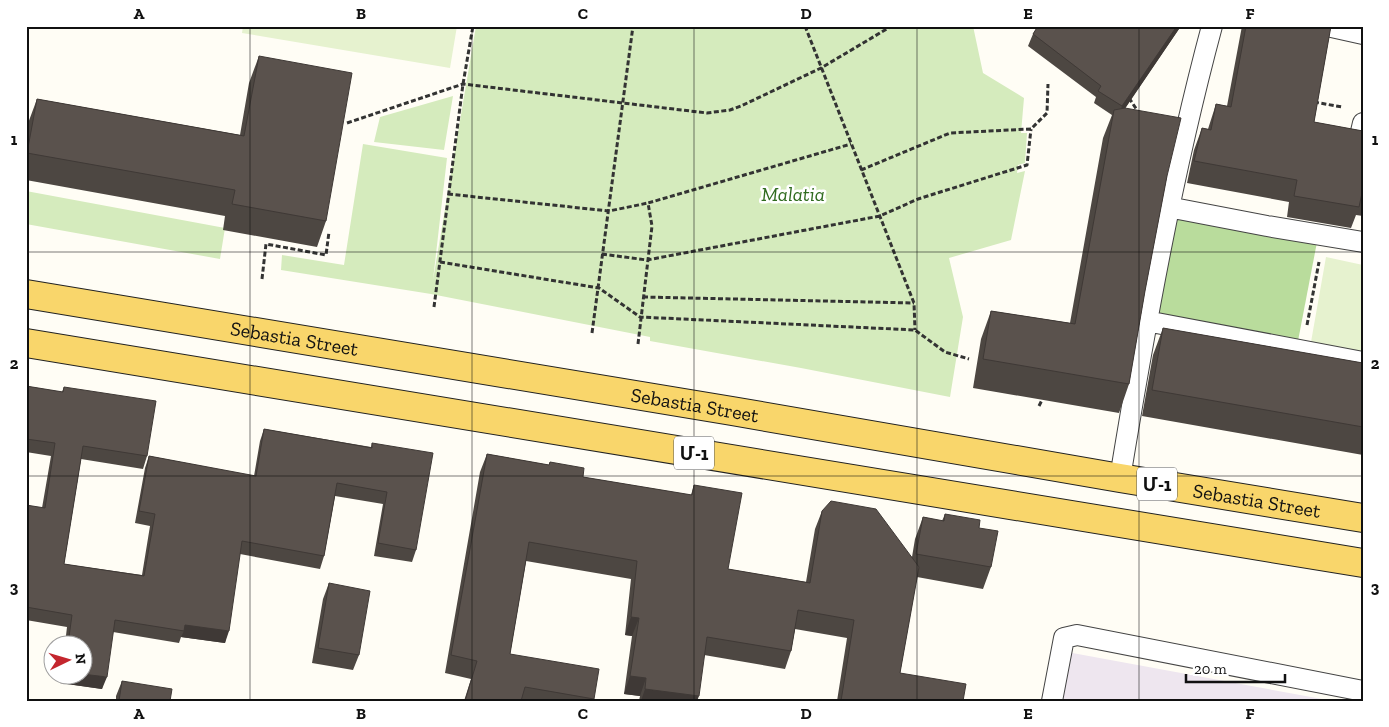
<svg xmlns="http://www.w3.org/2000/svg" width="1389" height="727" viewBox="0 0 1389 727" font-family="'Zilla Slab','Noto Sans Armenian',serif">
<rect width="100%" height="100%" fill="#fffdf5"/>
<path fill="#eee6ef" d="M1067 652 1333 701H1058Z"/>
<path fill="#d5ebbd" d="M476 26H973L983 73 1024 98 1021 133H1027L1025 163 1018 165 1017 173 1025 171 1011 240 949 258 963 317 950 397 801 368 650 341V337L431 294 281 270 282 255 344 265 363 144 447 158 433 280Z
M453 96 444 150 374 142 380 117Z
M26 191 225 228 220 259 26 224Z"/>
<path fill="#b9dc9c" d="M1174 216 1317 242 1298 341 1153 315Z"/>
<path fill="#e6f2cf" d="M243 26H457L450 68 242 33Z
M1326 257 1363 265V352L1311 342Z"/>
<g fill="none" stroke-linecap="round" stroke-linejoin="round">
<defs>
<path id="service" d="M1327 26 1363 34
M1363 123 1359 140H1363
M1168 207 1267 226 1363 242
M1146 321 1363 362
M1120 478C1145 326 1172 175 1212 26
M1052 701 1064 638 1077 635 1363 691"/>
<g id="primary">
<path id="s1" d="M26 294 732 411 1120 478 1363 518"/>
<path d="M26 343 1363 563"/>
</g>
</defs>
<use href="#service" stroke="#444" stroke-width="22"/>
<use href="#primary" stroke="#222" stroke-width="30"/>
<path stroke="#333" stroke-width="3" stroke-dasharray="5 2.5" stroke-linecap="butt" d="M805 26 914 303 915 330
M1129 98 1139 113
M1314 102 1342 107
M347 123 463 84 707 113 730 110 741 106 821 68 890 27 898 26
M861 170 950 133 1031 129 1047 113 1048 84
M448 194 609 211 648 203
M602 254 647 260 880 216 918 199 1027 165 1031 129
M440 262 599 288 640 317 915 330 945 352 969 359
M262 279 266 244 326 255 329 232
M643 297 914 303
M434 307 463 84 473 26
M1307 325 1319 262
M592 333 633 26
M638 344 652 226 648 203 851 144
M1039 406 1042 400"/>
<use href="#service" stroke="#fff" stroke-width="20"/>
<use href="#primary" stroke="#f9d66b" stroke-width="28"/>
</g>
<path fill="#4d4742" d="M1038 26H1181L1125 108 1167 176 1145 291 1129 384 1119 413 973 388 981 339 991 311 1070 323 1103 138 1112 115 1094 103 1096 97 1028 46 1033 34Z
M1242 26H1331L1314 122 1363 131V216L1356 215 1351 228 1287 217 1289 202 1187 183 1194 150 1202 128 1208 129 1216 104 1227 106Z
M259 56 326 221 317 247 223 230 225 216 26 180V131L27 126 37 99 240 135 249 83Z
M1163 328 1363 363V455L1142 416 1153 355Z
M26 386 62 392 64 387 147 456 143 469 81 459 64 564 142 575 150 526 135 523 145 468 149 456 254 476 260 441 264 429 371 447 372 443 416 550 412 562 374 556 383 504 335 496 324 556 320 569 240 554 225 643 181 637 179 643 113 632 102 689 60 683 61 674H82V644H65L67 627 26 620V505L42 508 51 456 26 452Z
M487 454 549 465 550 462 583 477 691 495 694 485 728 569 806 582 815 529 822 511 912 557 915 539 923 517 942 521 945 514 979 528 991 567 983 589 917 577 900 673 963 701H837L847 638 795 629 791 651 785 669 704 655 697 701H639L640 696 624 694 632 636 625 635 631 579 526 561 510 654 594 699 593 701H464L471 679 445 673 480 472Z
M329 583 359 655 353 670 312 663 323 599Z
M122 681 170 701H116V696Z"/>
<path fill="#3f3936" d="M1177 26H1181L1118 119 1122 106Z
M631 617 639 618 632 636 625 635Z
M185 625 229 631 225 643 181 637 184 631Z
M63 674H82L107 677 102 689 60 683Z
M630 676 646 678 640 696 624 694Z
M645 689 699 696 697 701H641Z"/>
<path fill="#5a524d" stroke="#3f3936" d="M1038 26H1177L1122 106 1098 91 1101 86 1033 34Z
M1246 26H1331L1314 122 1363 131V193H1362L1359 207 1294 196 1297 180 1194 161 1202 128 1211 130 1216 104 1231 107Z
M259 56 352 73 326 221 232 204 235 190 27 153 37 99 244 136Z
M1125 108 1181 118 1167 176 1145 291 1129 384 983 359 991 311 1075 324 1114 110Z
M1163 328 1363 363V427L1152 390Z
M26 386 63 392 64 387 156 401 147 456 83 446 64 564 144 576 155 514 139 511 149 456 256 476 264 429 372 448V443L433 453 416 550 378 543 387 492 337 483 324 556 242 541 229 631 185 625 184 631 115 620 107 677 82 674V644H68L72 615 26 607V505L45 508 55 443 26 439Z
M487 454 549 465 550 462 584 468 583 477 692 495 694 485 742 493 728 569 810 583 822 511 831 501 876 509 919 567 900 673 966 684 963 701H841L854 620 798 610 791 651 707 637 699 696 645 689 646 678 630 676 639 618 631 617 637 561 529 542 510 654 599 669 594 699 525 687 521 701H465L477 661 451 655Z
M945 514 980 520 979 528 998 531 991 567 916 554 923 517 944 521Z
M329 583 370 591 359 655 318 648Z
M122 681 172 689 170 701H119Z"/>
<path fill="none" stroke="#111" stroke-width="1" stroke-opacity="0.55" d="M250 26V701M472 26V701M694 26V701M917 26V701M1139 26V701M26 252H1363M26 476H1363"/>
<g text-anchor="middle" dominant-baseline="central" stroke-width="5" stroke-linejoin="round" paint-order="stroke">
<g fill="#fff" stroke="#585858" stroke-width="1">
<rect x="674" y="436.5" width="40" height="33" rx="4"/>
<rect x="1137" y="467.5" width="40" height="33" rx="4"/>
</g>
<g font-size="19" font-weight="bold" fill="#111">
<text x="694" y="453">Մ-1</text>
<text x="1157" y="484">Մ-1</text>
</g>
<g font-size="20" font-style="italic" fill="#2f6b1f" stroke="#fff">
<text x="793" y="194">Malatia</text>
</g>
<g font-size="20" fill="#111" stroke="#fff">
<text stroke="none"><textPath href="#s1" startOffset="272">Sebastia Street</textPath></text>
<text stroke="none"><textPath href="#s1" startOffset="678">Sebastia Street</textPath></text>
<text stroke="none"><textPath href="#s1" startOffset="1248">Sebastia Street</textPath></text>
</g>
</g>
<rect width="1389" height="727" fill="none" stroke="#ffffff" stroke-width="55"/>
<g transform="translate(68 660) rotate(85)"><circle r="24" fill="#ffffff" stroke="#a0a0a0"/>
<path d="M0-4L9 19L0 12L-9 19Z" fill="#c4262e"/>
<text y="-8" font-size="14" font-weight="bold" text-anchor="middle" fill="#111111">N</text>
</g>
<path d="M1186 674v8h99v-8" fill="none" stroke="#111111" stroke-width="2.5"/>
<text x="1194" y="674" font-size="15" fill="#111111" stroke="#ffffff" stroke-width="4" paint-order="stroke">20 m</text>
<rect x="28" y="28" width="1334" height="672" fill="none" stroke="#111" stroke-width="2"/>
<g font-size="16" text-anchor="middle" font-weight="bold" fill="#111">
<text x="139" y="19">A</text>
<text x="361" y="19">B</text>
<text x="583" y="19">C</text>
<text x="806" y="19">D</text>
<text x="1028" y="19">E</text>
<text x="1250" y="19">F</text>
<text x="14" y="145">1</text>
<text x="1375" y="145">1</text>
<text x="14" y="369">2</text>
<text x="1375" y="369">2</text>
<text x="14" y="593">3</text>
<text x="1375" y="593">3</text>
<text x="139" y="719">A</text>
<text x="361" y="719">B</text>
<text x="583" y="719">C</text>
<text x="806" y="719">D</text>
<text x="1028" y="719">E</text>
<text x="1250" y="719">F</text>
</g>
</svg>
